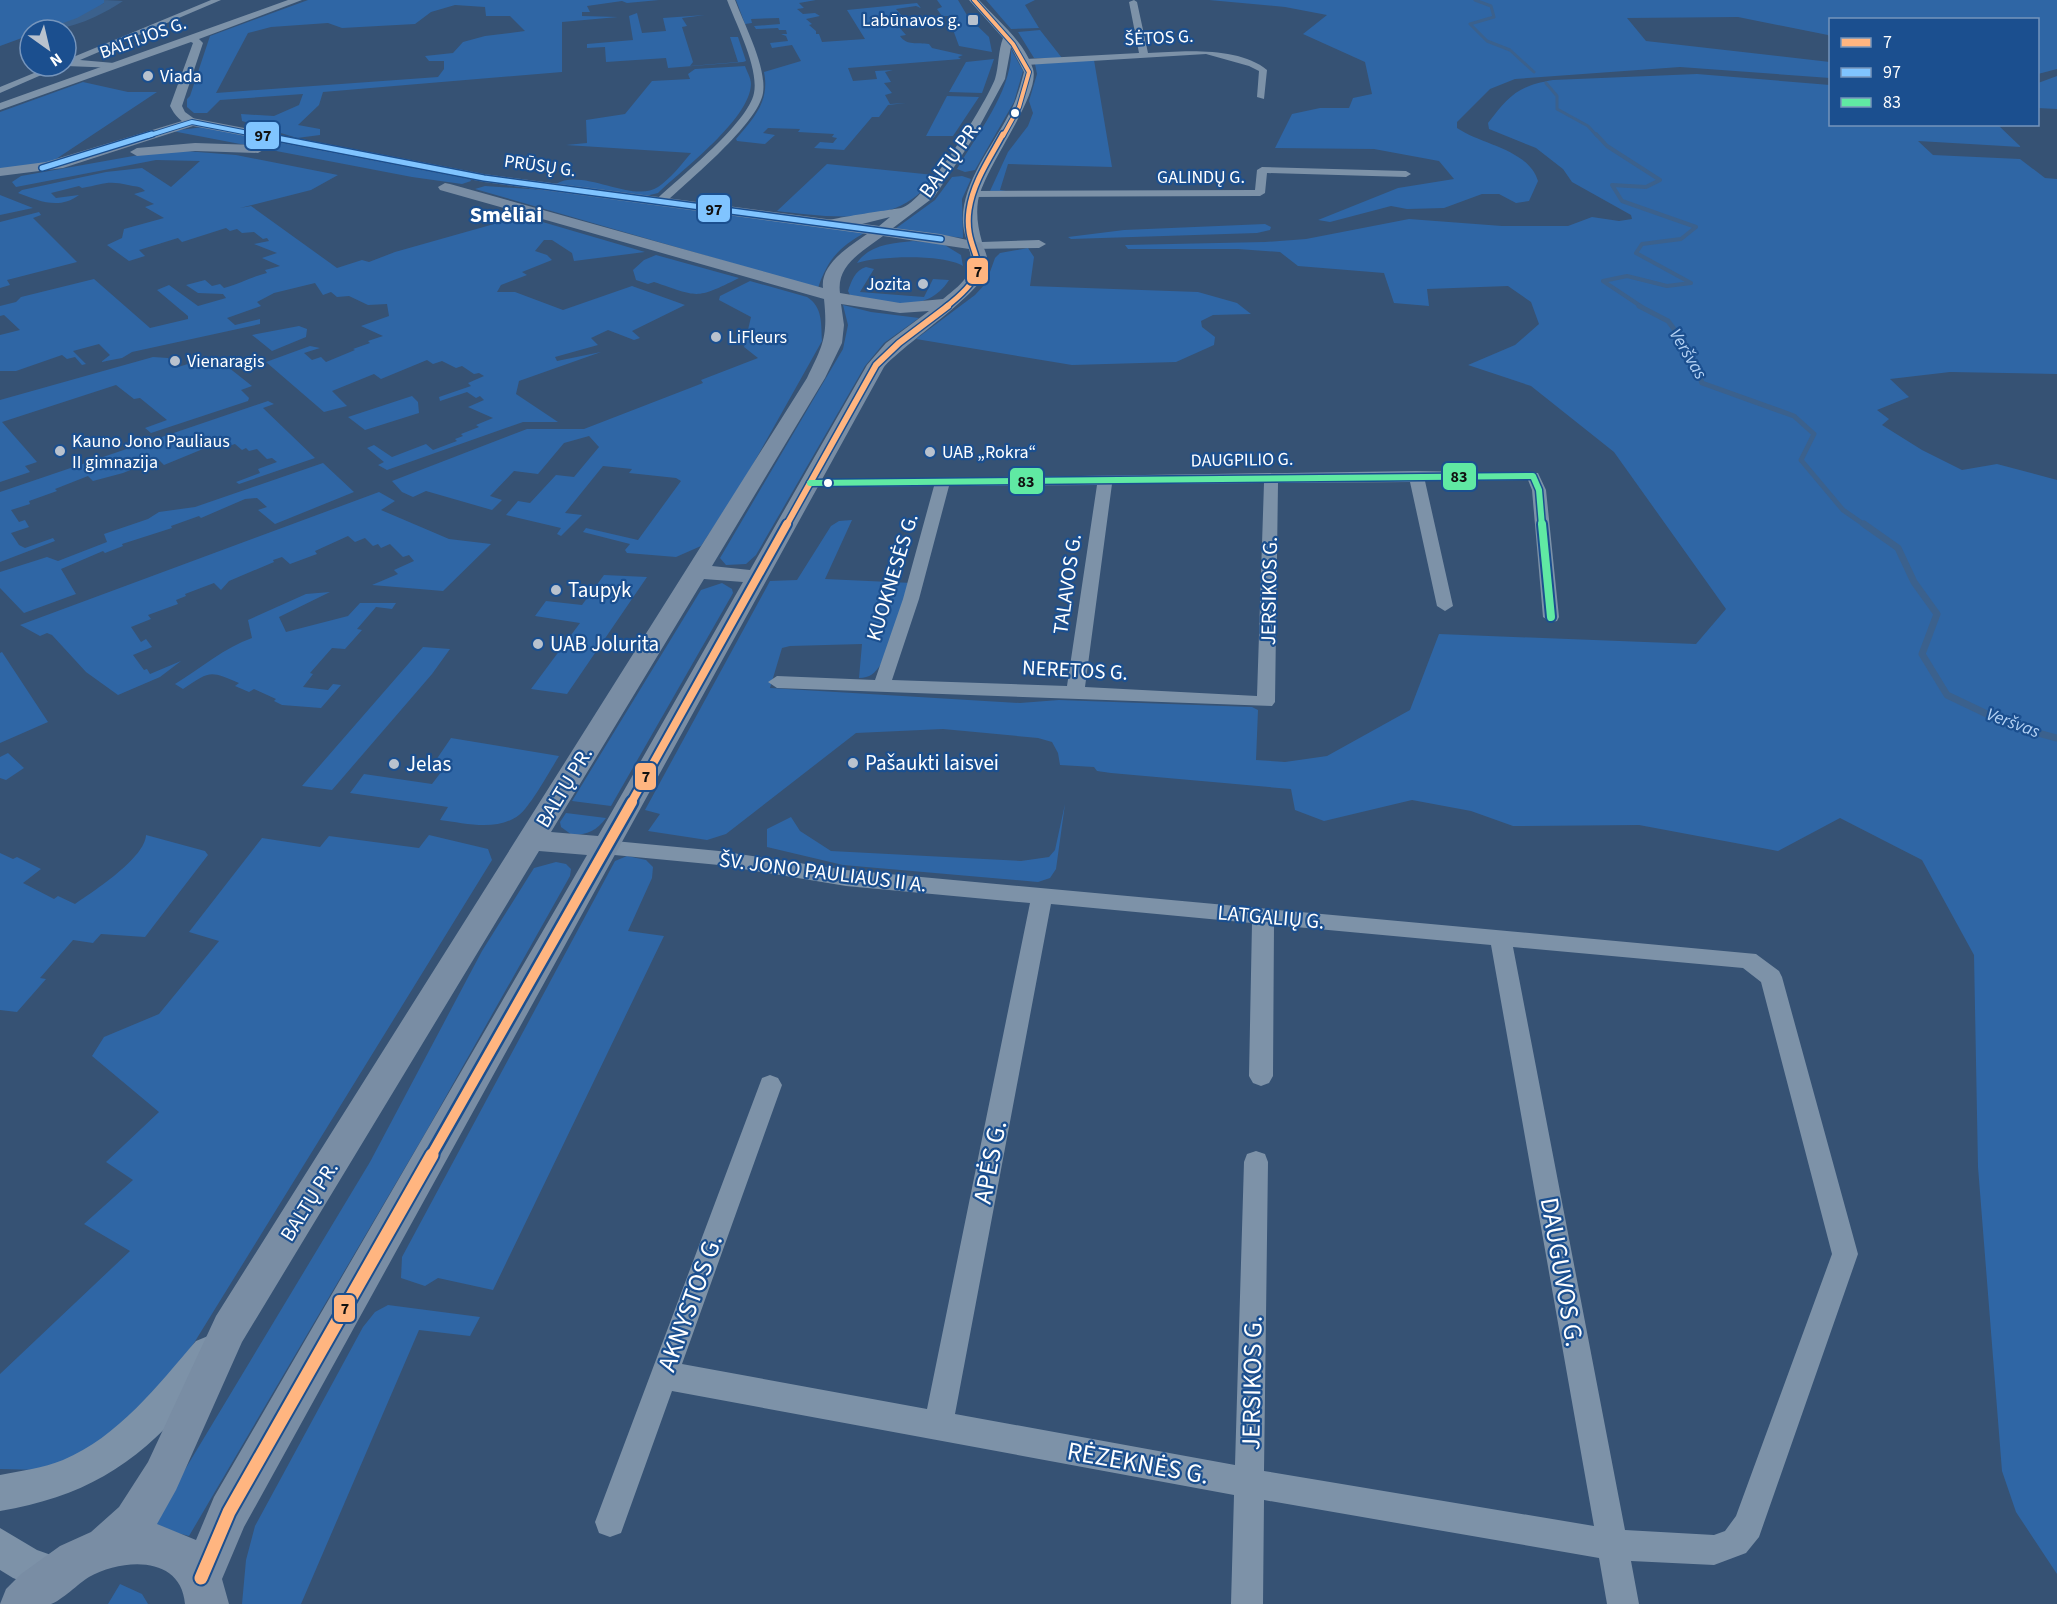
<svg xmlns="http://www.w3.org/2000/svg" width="2057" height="1604" viewBox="0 0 2057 1604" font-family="'Source Sans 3',sans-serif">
<rect width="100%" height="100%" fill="#365274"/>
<path fill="#2f66a5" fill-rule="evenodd" d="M0 0H104V3C84 18 54 30 30 30V35L0 46Z
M308 0H659L627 3 622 1 587 6 590 12H582V16L618 17 562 22V72L323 92 319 105 298 125 320 129V135L297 138 242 121 241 114 274 116 299 105 303 94 220 100 207 113H194L187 107V99L190 96 210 36ZM455 5 485 7 486 16H510L525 31 485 36 463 42 453 53 425 56 429 61H444V69L438 77 216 93 248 33 271 27 328 23 342 28 415 24 431 12Z
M736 0H816L799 3 804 8 797 9 803 14 815 13 820 16 806 19 812 24 809 25 816 31V34H819L822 42 865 39 847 10 917 3 921 8 916 6 896 9 903 17 898 18 906 26 899 27 906 35 900 36C907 46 917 42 929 44L932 48 963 55 958 57 961 59 848 68 853 81 877 79 875 71 893 70 885 72 891 82 884 83 892 93 885 95 890 104 906 103 888 105 879 117H872L844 150 814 148 820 142 833 143 837 138 832 137 834 134 798 132 800 129 768 128 763 133 775 135 765 144 737 141 736 139C754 118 770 101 764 72L801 61 792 45 772 48 770 43 788 41 786 36 781 34H787L786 30H779L778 28 756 29 754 26 780 24 779 18 751 19 752 23 745 24Z
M937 0H958L968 17 989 37 992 52 959 46 948 16H942L937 9 942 7Z
M986 0H1035L1025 5 1039 28 1011 29Z
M1209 0H2057V69L2038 74V20H1830V38L1828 35 1738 17 1627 18 1646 41 1830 62V78L1680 67 1515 79 1490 89 1457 122V128C1482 145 1528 149 1538 181L1529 201 1516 203 1499 194H1482L1444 208 1407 209 1391 206 1330 222 1318 220 1398 188 1454 179 1439 161 1374 149 1275 148 1292 114 1320 108H1349L1353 98 1372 94 1365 62 1303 34 1327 15 1285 7Z
M637 13 642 33 666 31 663 18 705 15 682 18 687 26 682 27 693 62 690 66 738 62 730 37H738L746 61 743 62 668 68 666 58 606 62 605 47 587 48V44L633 40 629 16Z
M1040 30 1062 58H1034L1018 32Z
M1011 49 1023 71 1014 102 975 170 965 172 957 169C977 134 1013 90 1011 49Z
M994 59 982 93 949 92 966 62Z
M1094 60 1112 167 1008 164 1000 190 1006 191H990L1008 152 1028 126 1033 113 1029 101 1037 74 1035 64Z
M745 66C747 72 751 78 751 84 750 119 683 169 658 193L646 196 556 184C582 167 633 204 658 187 670 179 682 164 691 153L566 145 587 143 586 120 625 114 652 81 690 79 688 74 695 69Z
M1697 74 1830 85V124L1998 125 2021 147 1918 141 1933 155 2020 159 2045 178 2057 179V374L1950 372 1890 379 1909 397 1877 410 1889 419 1882 425 1922 450 1962 470 1997 464 2057 480V1574L2016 1512 2002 1471 1978 1167 1974 955 1922 860 1840 818 1778 851 1639 825 1513 826 1471 811 1412 800 1324 821 1295 810 1291 789 1111 773 1097 771 1094 767 1060 765 1058 753 1052 742 1038 738 943 729 856 733 726 834 707 840 648 831 660 814 645 810 770 581 797 580 831 526 839 521 852 520 825 579 912 583 881 664C875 673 870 678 859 678L862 644 790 646 782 648 770 688 1020 703 1059 700 1252 707 1258 710 1256 760 1285 762 1327 756 1410 710 1439 634 1696 644 1726 609 1614 452 1531 386 1468 365 1515 345 1539 324 1531 302 1508 286 1427 289 1429 306 1394 303 1384 273 1298 266 1280 252 1238 249H1128L1125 245 1265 242 1306 239 1409 219 1502 226H1568L1592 217 1619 221 1632 219 1631 215 1572 182 1563 169 1536 148 1489 129 1488 123C1509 96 1517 86 1553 80Z
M2057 76V109L2038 108V83Z
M83 82 128 92H157L50 163 0 170V112Z
M947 96 979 97 953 136H926Z
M203 127 470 179 471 181 462 184 412 177 172 131Z
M185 151 236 155 338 175 311 190 240 208 251 206 337 268 362 260 369 262 395 252 522 216 645 252 574 261 572 253 552 240H544L535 251 547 255 552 260 522 272 527 275 501 285 497 292H515L563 310 632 286 685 305 632 331 640 338 634 340 608 330 591 338 598 345 555 357 557 361 601 352 519 381 516 394 558 422H523L387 470 378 465 384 462 367 448 374 445 392 457 426 444 433 450 457 441 455 439 463 436 461 434 479 427 476 425 493 418 468 407 484 400 480 396 476 398 467 392 440 401 439 397 471 386 468 383 484 376 479 373 474 374 462 366 456 368 442 361 433 364 427 360 381 379 374 374 332 391 347 406 324 412 266 362 310 346 320 348 304 353 312 360 321 357 326 362 355 350 353 349 370 343 368 341 383 336 361 326 389 316 387 304 368 305 349 296 337 297 331 292 323 295 315 283 274 293 257 302 261 306 227 318 235 325 260 319V324L132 352 122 358 101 362 110 355 99 344 73 351 86 364 82 365 75 357 67 359 62 355 16 371H0V335L20 330 4 315 0 316V306L16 302 21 297 94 279 150 328 188 319V316L157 290 169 285 198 306 226 298 223 294 198 293 186 285 205 280 212 286 220 284 224 288C243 283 250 277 267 273L265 270 280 266 262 258 277 253 254 244 269 241 267 238 263 239 254 232 242 233 237 229 230 231 226 228 182 242 178 238 139 250 145 256 129 261 107 245 122 238 124 229 164 218 145 207 154 204 134 194 145 191C139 185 135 187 128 185 108 180 103 184 82 188L79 186 51 193 56 198 79 195C59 210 39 201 18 193L22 190 106 172 142 168 171 187 200 161 156 160 16 187 12 182 21 176 150 153Z
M827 164 934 175C903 229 828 217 777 211Z
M962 176 971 179 962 199 963 238 895 229 935 200 952 177Z
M485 186 544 190 866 232C839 247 828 259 818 288L475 189Z
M0 195 33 208 0 215Z
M39 212 41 215 33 218 77 262 7 280 10 285 0 288V222Z
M1265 224 1271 227 1270 230 1257 233 1071 239 1068 237 1124 230Z
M913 241 943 244 961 255 963 266C943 254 879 256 857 263 869 245 892 243 913 241Z
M1028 248 1034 257 1030 286 1198 292 1237 303 1251 314 1213 315 1201 321 1202 327 1215 337 1214 345 1176 362 1072 365 916 339 975 295 986 283 995 258 1000 253Z
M656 255 739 278C695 300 699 297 654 282L648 284 636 280 633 270 644 260Z
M866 267 874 269 860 292 924 297 933 279 949 280C926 316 887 301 850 295L848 291C851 282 855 270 866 267Z
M750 281 807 297C823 307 821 324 822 341L743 482 701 546 676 557 627 553 625 550 630 544 583 532 586 528 638 540 681 481 676 478 629 473 632 469 603 466 565 513 582 515 561 536 557 534 561 528 506 515 518 501 530 503 556 475 574 477 599 447 589 436 564 443 538 474 514 471 490 496 502 500 492 510 426 491 413 497 402 492 392 481 527 429H584L703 383 701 380 758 358 744 347 751 317 719 300 720 296Z
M843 305 871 312 919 318 884 343 865 366 756 555 746 564 726 565 720 558 723 553 843 349 848 325Z
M299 326 307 329 306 337 272 351 252 335Z
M214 356 252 386 241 390 249 398 248 401 151 433 145 428 167 420 140 398 134 399 116 385 2 422 37 462 25 466 30 472 0 482V400L153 357 168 358 178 367Z
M412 396 418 402 419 413 365 430 348 417Z
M268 401 274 404 263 408 315 458 239 484 236 482 260 473 258 469 277 462 272 458 267 459 257 449 249 451 246 448 242 450 235 444 225 447 220 442 164 465 158 459 123 473 93 481 88 476 55 489 57 491 29 501 30 504 11 510 19 522 25 520 29 527 11 533 19 545 25 548 53 538 55 541 0 562V492Z
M323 463 354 492 275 524 258 510 267 507 257 498 245 499 201 518 199 516 171 526 172 528 122 544 123 546 105 553 103 551 61 569 76 594 24 613 0 588V572L47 557 58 561 107 542 104 534 148 519 159 512 195 507Z
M379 492 395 501 381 510 449 539 491 544 443 591 372 585 398 574 394 570 414 561 409 555 403 557 390 544 381 548 378 544 373 546 365 538 355 542 348 536 315 551 317 554 290 564 282 557 273 560 274 562 229 581 221 590 214 583 185 594 186 596 176 600 178 604 148 615 151 619 131 627 141 642 146 639 152 647 133 655 144 670 147 669 150 674 181 661 160 677 118 695 86 672 52 635 47 633 40 636 20 625Z
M604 575 647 577 567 694 531 689 580 623 535 616 546 601 582 605Z
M722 583 732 589 733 593 611 806 572 801 701 590Z
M330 592 279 617 286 632 348 616 360 603H396L392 609 376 607 357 629 362 630 345 649 332 648 310 673 313 674 303 687 328 690 333 684 341 685 321 708 282 705 274 701 276 699 254 689 249 692 235 686 239 683C209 670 210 671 183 689L175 684C200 669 225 647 252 638L248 620 306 594Z
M423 647 450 649 432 674 332 790 302 786Z
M2 652 48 722 0 743V653Z
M451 738 559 756C551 769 530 807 519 815 497 832 465 823 440 820L448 807 350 793 364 774 432 784 448 763 436 760Z
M8 753 24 768 6 780 0 778V757Z
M1065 804 1056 869 1050 878 1038 882 843 865 767 847V829L791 817 800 831 831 851 1021 861 1049 857 1055 850Z
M566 813 606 818C597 830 588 835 572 835L561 827 560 822Z
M146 835 205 851 208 855 145 937 101 934 93 943 73 940 40 978 46 979 17 1012 0 1010V853L13 859 17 857 41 869 23 883 54 899 58 896 75 904C94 891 145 858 146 835Z
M429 835 488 849 492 860 173 1377 104 1443 42 1470 0 1469V1374L130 1251 84 1224 133 1180 106 1162 159 1112 92 1056 104 1037 159 1014 219 941 189 932 262 838 320 847 329 836 419 848Z
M627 856 646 860 653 867 652 878 628 931 664 936 493 1290 438 1278 425 1286 401 1278 402 1257 615 861Z
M556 862 566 864 571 869 570 876 427 1130 189 1536 151 1526 370 1162 482 951 534 868Z
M388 1305 480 1317 470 1336 419 1330 301 1604H242L246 1560 255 1526 363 1327 375 1312Z
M120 1584 142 1594 148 1604H108Z"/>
<path fill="#3b618d" d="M104 0 123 1C101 16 70 30 43 30L77 18 104 3Z"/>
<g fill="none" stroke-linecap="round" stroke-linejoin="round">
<path stroke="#3b618d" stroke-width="3" d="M1475 0 1491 6 1494 17 1470 24 1487 41 1510 50 1534 72
M1546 83 1557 96V109L1588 126 1597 136"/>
<path stroke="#3b618d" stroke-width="4" d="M1596 134 1607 146 1660 180 1646 187 1612 185 1622 201 1696 227 1681 239 1642 244 1636 253 1691 283 1667 286 1627 276 1603 281 1642 307"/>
<path stroke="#3b618d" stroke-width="5" d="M1639 306 1668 321 1689 349 1702 383 1794 416 1814 434 1801 460 1843 510 1866 526"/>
<path stroke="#3b618d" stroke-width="7" d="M1864 524 1898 548 1914 582 1937 614 1922 654 1947 695 2012 726 2057 738"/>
<path fill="#7d92a8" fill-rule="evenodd" d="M211 0H221L80 60 114 63 117 68 66 66V60Z
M727 0H735C744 24 767 67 763 93 758 124 689 180 665 203H657V199C681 176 748 123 754 93 759 68 736 24 727 0Z
M1134 0 1137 2 1148 53C1182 51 1239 46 1267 70L1264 99 1257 97 1259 71 1249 66 1206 54 1026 65 1022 62 1026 59 1139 53 1129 2Z
M51 66H62L0 93V87Z
M1262 167 1406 171 1411 174 1406 177 1267 173 1265 193 1260 196 973 197 968 194 973 191 1255 190 1257 170Z
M1416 471 1538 473 1546 490 1559 617 1557 621 1551 622 1543 617 1532 490 1528 480 1425 481 1453 606 1445 611 1437 606 1410 482 1278 483 1275 702 1272 706 777 688 768 682 777 676 875 680 903 599 934 486 810 487 805 486 803 483 805 480ZM1264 483 1257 696 1085 687 1112 484ZM1097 485 1067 686 892 680 919 599 949 486Z
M604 840 719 851 846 870 1756 954 1779 971 1782 977 1858 1254 1759 1537 1746 1553 1714 1565 1631 1561 1639 1604H1607L1599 1558 1264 1500 1263 1604H1231L1234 1495 672 1391 621 1533 610 1537 599 1533 595 1522 762 1078 770 1075 778 1078 782 1085 682 1364 927 1409 1030 903 846 886 719 865 604 854 597 852 594 847 597 842ZM1051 904 1252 923 1249 1076 1253 1083 1261 1086 1269 1083 1273 1076 1274 925 1491 945 1594 1526 1264 1471 1268 1162 1265 1154 1256 1151 1247 1154 1244 1162 1235 1465 955 1414ZM1513 947 1743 968 1761 982 1832 1254 1736 1516 1725 1531 1714 1535 1625 1530Z"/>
<path fill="#7d92a8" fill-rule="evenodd" d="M288 0H302L199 39 203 43 182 106 185 112 196 120V124C184 127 175 116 170 106L193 43 191 42 0 110V103Z
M969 0H979C997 20 1025 42 1033 69 1041 96 984 167 978 201 976 215 978 228 982 242L1039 240 1046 244 1039 248 971 249C945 204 988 154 1008 116 1016 102 1020 87 1024 72L1011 47 1005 79 972 140 934 197 885 234 880 235 873 231 890 217 862 224 822 226 820 223C824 219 889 210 901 208 925 203 986 103 995 79 999 66 998 51 1003 38Z
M208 1336 220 1341 225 1353C217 1373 201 1388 187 1405 133 1467 82 1497 0 1511V1475C21 1471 43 1468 63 1460 118 1437 158 1385 196 1341Z
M0 1528 37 1550 68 1561 73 1575 68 1589 54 1594 13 1578 0 1570Z"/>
<path fill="#798da4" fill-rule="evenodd" d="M192 118 484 174 940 234 981 243C986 251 989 260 987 269 982 293 904 344 884 367L244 1527 222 1579 229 1604H185C181 1555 123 1558 89 1577 79 1583 61 1601 51 1604 37 1604 15 1604 0 1604L6 1589 21 1574 60 1546 91 1532 119 1507 148 1462 216 1316 807 378C823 345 828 337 824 299L440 190 438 187 445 183 450 184 823 288C820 264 850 246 867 234L484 182 193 126 63 168 0 176V168L46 162ZM883 236 969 249C977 274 960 285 943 299L900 303 840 293C836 265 863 251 883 236ZM841 304 900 313 929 311 886 343 867 365 750 570 712 566 825 378 842 343 844 325ZM704 579 743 582 598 836 551 832ZM539 851 587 855 214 1497 196 1540 157 1524 176 1490 242 1342Z
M195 143 258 145 265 149 258 153 195 151 137 156 130 152 137 148Z"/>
<defs>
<path id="bus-1-far5" d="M974 0 1013 44 1029 72 1019 107 1003 136"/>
<path id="bus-1-far4" d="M946 307C1005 261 962 260 969 210 973 182 990 158 1003 134"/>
<path id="bus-1-far3" d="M786 526 876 365 899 343 948 306"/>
<path id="bus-1-far2" d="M631 803 787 524"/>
<path id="bus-1-far1" d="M431 1156 632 802"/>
<path id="bus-1" d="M201 1578 229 1512 432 1155"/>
<path id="bus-2-far1" d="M147 136 192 122 264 136"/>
<path id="bus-2" d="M256 134 484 178 941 239
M42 168 152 134"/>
<path id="bus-3-far1" d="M810 483 1533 476 1539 490 1542 526"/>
<path id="bus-3" d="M1542 524 1551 617"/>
</defs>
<use href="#bus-1-far5" stroke="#1b4f8f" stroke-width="6"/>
<use href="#bus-1-far4" stroke="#1b4f8f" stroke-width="8"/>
<use href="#bus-1-far3" stroke="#1b4f8f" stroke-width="9"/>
<use href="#bus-1-far2" stroke="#1b4f8f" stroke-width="12"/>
<use href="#bus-1-far1" stroke="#1b4f8f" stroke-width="15"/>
<use href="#bus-1" stroke="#1b4f8f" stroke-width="17"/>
<use href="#bus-2-far1" stroke="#1b4f8f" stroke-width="6"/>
<use href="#bus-2" stroke="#1b4f8f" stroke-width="8"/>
<use href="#bus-3-far1" stroke="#1b4f8f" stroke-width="9"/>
<use href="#bus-3" stroke="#1b4f8f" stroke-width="12"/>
<use href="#bus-1-far5" stroke="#ffb580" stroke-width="4"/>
<use href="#bus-1-far4" stroke="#ffb580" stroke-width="5"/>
<use href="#bus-1-far3" stroke="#ffb580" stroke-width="6"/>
<use href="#bus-1-far2" stroke="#ffb580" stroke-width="8"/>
<use href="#bus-1-far1" stroke="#ffb580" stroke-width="10"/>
<use href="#bus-1" stroke="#ffb580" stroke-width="13"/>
<use href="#bus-2-far1" stroke="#80c4ff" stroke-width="4"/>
<use href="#bus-2" stroke="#80c4ff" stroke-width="5"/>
<use href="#bus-3-far1" stroke="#60e9a3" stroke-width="6"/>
<use href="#bus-3" stroke="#60e9a3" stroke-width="8"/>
</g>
<g fill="#b9c2ce" stroke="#1b4f8f" stroke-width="2">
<rect x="967" y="14" width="12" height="12" rx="3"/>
<circle cx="148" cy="76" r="6"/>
<circle cx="923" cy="284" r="6"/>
<circle cx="716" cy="337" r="6"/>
<circle cx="175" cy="361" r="6"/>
<circle cx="60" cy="451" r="6"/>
<circle cx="930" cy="452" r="6"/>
<circle cx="556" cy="590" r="6"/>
<circle cx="538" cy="644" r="6"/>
<circle cx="853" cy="763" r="6"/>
<circle cx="394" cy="764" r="6"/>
</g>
<g fill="#fff" stroke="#1b4f8f" stroke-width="2">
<circle cx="1015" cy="113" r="5"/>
<circle cx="828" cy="483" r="5"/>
</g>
<g text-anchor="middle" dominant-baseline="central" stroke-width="4.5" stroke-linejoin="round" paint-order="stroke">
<g font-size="18" fill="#fff" stroke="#1b4f8f" text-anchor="start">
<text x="961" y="20" text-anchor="end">Labūnavos g.</text>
<text x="160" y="76">Viada</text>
<text x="911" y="284" text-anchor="end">Jozita</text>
<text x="728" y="337">LiFleurs</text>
<text x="187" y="361">Vienaragis</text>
<text x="72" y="441">Kauno Jono Pauliaus<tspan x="72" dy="21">II gimnazija</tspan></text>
<text x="942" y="452">UAB „Rokra“</text>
</g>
<g font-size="18" fill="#fff" stroke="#1b4f8f">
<text transform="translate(143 38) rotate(-20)">BALTIJOS G.</text>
<text transform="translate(1159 38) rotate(-3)">ŠĖTOS G.</text>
<text transform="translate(540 166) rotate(8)">PRŪSŲ G.</text>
<text x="1201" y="177">GALINDŲ G.</text>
<text transform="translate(1242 460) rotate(-1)">DAUGPILIO G.</text>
</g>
<g font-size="18" font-style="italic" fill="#b5d3f5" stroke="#1b4f8f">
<text transform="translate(1688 354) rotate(59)">Veršvas</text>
<text transform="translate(2013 723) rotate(20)">Veršvas</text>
</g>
<g font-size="21" fill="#fff" stroke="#1b4f8f">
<text transform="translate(950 159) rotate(-54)">BALTŲ PR.</text>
<text transform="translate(892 577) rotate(-73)">KUOKNESĖS G.</text>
<text transform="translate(1067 584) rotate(-82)">TALAVOS G.</text>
<text transform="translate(1269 591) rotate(-89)">JERSIKOS G.</text>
<text transform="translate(1075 670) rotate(3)">NERETOS G.</text>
<text transform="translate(564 787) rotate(-59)">BALTŲ PR.</text>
<text transform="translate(823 872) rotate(7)">ŠV. JONO PAULIAUS II A.</text>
<text transform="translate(1271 917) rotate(5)">LATGALIŲ G.</text>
<text transform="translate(309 1201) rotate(-58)">BALTŲ PR.</text>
</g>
<g font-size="21" fill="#fff" stroke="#1b4f8f" text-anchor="start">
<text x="568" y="590">Taupyk</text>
<text x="550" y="644">UAB Jolurita</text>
<text x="865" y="763">Pašaukti laisvei</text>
<text x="406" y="764">Jelas</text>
</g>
<g font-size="22" font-weight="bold" fill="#fff" stroke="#1b4f8f">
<text x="506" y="215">Smėliai</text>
</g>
<g font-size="26" fill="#fff" stroke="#1b4f8f">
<text transform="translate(990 1162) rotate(-79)">APĖS G.</text>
<text transform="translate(1562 1272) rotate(80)">DAUGUVOS G.</text>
<text transform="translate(690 1303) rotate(-70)">AKNYSTOS G.</text>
<text transform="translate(1252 1383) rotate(-89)">JERSIKOS G.</text>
<text transform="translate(1138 1463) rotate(10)">RĖZEKNĖS G.</text>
</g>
</g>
<g stroke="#1b4f8f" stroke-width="2">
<rect x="245" y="121" width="35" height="29" rx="6" fill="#80c4ff"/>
<rect x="697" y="194" width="34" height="29" rx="6" fill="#80c4ff"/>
<rect x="966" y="257" width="23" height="28" rx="6" fill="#ffb580"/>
<rect x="1442" y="462" width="35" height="29" rx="6" fill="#60e9a3"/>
<rect x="1009" y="467" width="35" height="28" rx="6" fill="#60e9a3"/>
<rect x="634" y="762" width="23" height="29" rx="6" fill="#ffb580"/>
<rect x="333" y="1294" width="23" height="29" rx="6" fill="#ffb580"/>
</g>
<g font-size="16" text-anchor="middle" font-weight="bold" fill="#111">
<text x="263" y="141">97</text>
<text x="714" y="215">97</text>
<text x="978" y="277">7</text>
<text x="1459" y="482">83</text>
<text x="1026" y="487">83</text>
<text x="646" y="782">7</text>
<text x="345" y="1314">7</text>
</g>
<rect x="1829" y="18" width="210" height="108" fill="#1b4f8f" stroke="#7695bc" stroke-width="1.5"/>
<rect x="1841" y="38" width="30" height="9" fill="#ffb580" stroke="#7695bc" stroke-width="1.5"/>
<text x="1883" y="48" font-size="18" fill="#ffffff">7</text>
<rect x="1841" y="68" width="30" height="9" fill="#80c4ff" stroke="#7695bc" stroke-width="1.5"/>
<text x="1883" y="78" font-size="18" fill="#ffffff">97</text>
<rect x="1841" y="98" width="30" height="9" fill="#60e9a3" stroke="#7695bc" stroke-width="1.5"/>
<text x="1883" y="108" font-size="18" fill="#ffffff">83</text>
<g transform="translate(48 48) rotate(146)"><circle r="28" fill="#1b4f8f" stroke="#7695bc" stroke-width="1.5"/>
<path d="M0-4.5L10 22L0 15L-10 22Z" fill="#b9c2ce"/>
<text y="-9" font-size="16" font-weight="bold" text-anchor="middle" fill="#ffffff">N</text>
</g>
</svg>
